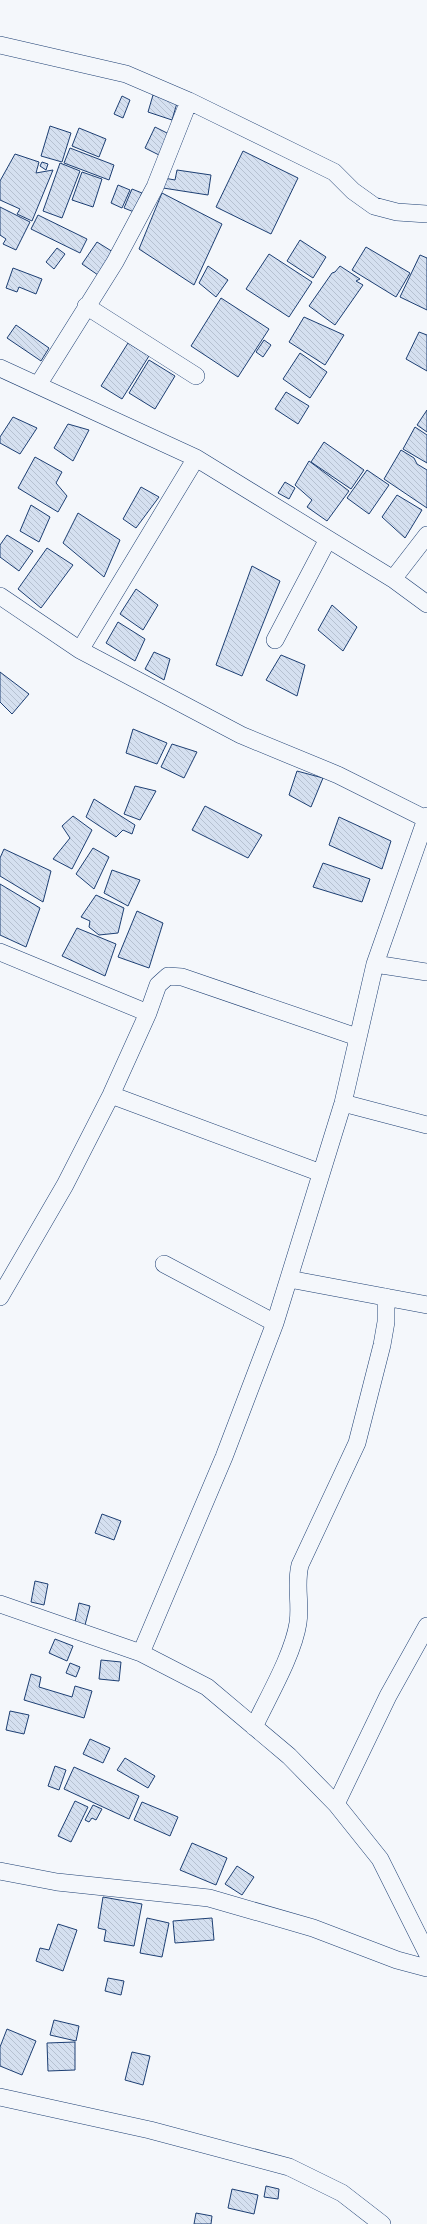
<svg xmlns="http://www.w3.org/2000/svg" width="427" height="2224" viewBox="0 0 427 2224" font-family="'Noto Serif',serif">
<defs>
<pattern id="building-back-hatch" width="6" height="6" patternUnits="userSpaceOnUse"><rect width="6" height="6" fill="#d5e0f0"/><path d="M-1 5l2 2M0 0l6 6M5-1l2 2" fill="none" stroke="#b6c1d1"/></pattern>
</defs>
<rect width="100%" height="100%" fill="#f4f7fb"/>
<path fill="url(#building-back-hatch)" stroke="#1d3f73" d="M153 95 177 103 172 120 148 112Z
M122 96 130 100 123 118 114 114Z
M50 126 71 133 62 162 41 156Z
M155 127 169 134 159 155 145 148Z
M79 128 106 139 99 157 72 146Z
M70 148 114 165 109 180 64 163Z
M243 151 298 178 271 234 216 207Z
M15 154 39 162 36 173 53 170 32 221 17 214 20 209 0 200V181Z
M42 162 48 164 46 170 40 166Z
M60 163 80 171 62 218 43 211Z
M177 170 211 175 208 195 163 188 164 178 175 180Z
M82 172 102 179 93 207 72 200Z
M118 185 130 190 122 208 111 203Z
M132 189 142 193 134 212 124 208Z
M162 193 222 224 194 285 139 249Z
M0 207 30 222 16 250 3 244 6 239 0 235Z
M38 215 87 239 80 253 31 229Z
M300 240 326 257 313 278 287 261Z
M97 242 113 252 98 275 82 264Z
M366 247 410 273 396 297 352 270Z
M57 248 65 254 54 269 46 262Z
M269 254 312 282 289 317 246 289Z
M420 255 427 258V310L400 297Z
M208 266 228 280 216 297 199 283Z
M340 266 360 279 356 281 363 285 335 325 309 306 332 273 335 272Z
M13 268 42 279 36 294 19 287 17 292 6 288Z
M221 298 269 329 238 377 191 346Z
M304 317 344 335 325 365 289 342Z
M16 325 49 348 41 361 7 338Z
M419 332 427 335V371L406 359Z
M264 340 271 345 263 357 256 352Z
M128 343 149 356 122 399 101 386Z
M300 353 327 372 310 398 283 379Z
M149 360 175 376 155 409 129 393Z
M286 392 309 406 298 424 275 409Z
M427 410V432L417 425Z
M13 417 37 428 20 454 0 443V437Z
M68 424 89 430 73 461 54 448Z
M415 427 427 435V463L403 449Z
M324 442 364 470 351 489 311 462Z
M401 450 414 458 417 464 427 470V508L384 479Z
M35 457 62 472 56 483 67 496 58 512 18 488Z
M309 461 349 491 327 521 307 507 312 500 295 485Z
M367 470 389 485 369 514 347 498Z
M285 482 295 488 289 499 278 493Z
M141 487 159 497 136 528 123 519Z
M397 495 422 510 405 538 382 517Z
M31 505 50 517 39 542 20 531Z
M78 513 120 540 104 577 63 543Z
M7 535 33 551 19 571 0 557V545Z
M47 548 73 565 41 608 18 589Z
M252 566 280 581 242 676 216 665Z
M136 589 158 605 143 630 120 614Z
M332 605 357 627 343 651 318 630Z
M118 622 145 639 135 661 106 643Z
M154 652 170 659 164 680 145 669Z
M281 655 305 665 297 696 266 680Z
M0 672 29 694 12 714 0 702Z
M133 729 167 743 157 764 126 753Z
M172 744 197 752 184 778 161 767Z
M297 771 323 778 311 807 289 795Z
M135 786 156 791 140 820 124 814Z
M94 799 135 825 132 834 123 830 116 837 86 817Z
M205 806 262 835 248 858 192 830Z
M73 816 92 830 72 869 53 859 70 838 62 826Z
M339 817 391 841 382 869 329 845Z
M93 848 109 857 94 889 76 874Z
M4 849 51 871 43 902 0 876V858Z
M323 863 370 879 362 902 313 887Z
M112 870 140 880 128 906 104 893Z
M0 884 40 908 26 947 0 935Z
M96 895 124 908 118 933 99 935 89 927 90 921 81 917Z
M137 911 163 923 149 968 118 957Z
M77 928 116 944 105 976 62 956Z
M102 1514 121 1521 114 1540 95 1533Z
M35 1581 48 1584 44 1605 31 1602Z
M79 1603 90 1606 85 1625 75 1622Z
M55 1639 73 1646 67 1661 49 1653Z
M101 1660 121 1662 119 1681 99 1679Z
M70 1663 80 1667 76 1677 66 1673Z
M31 1674 41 1677 39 1687 72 1697 75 1686 92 1691 84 1718 24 1700Z
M10 1711 29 1715 24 1734 6 1730Z
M90 1739 110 1748 103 1763 83 1754Z
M125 1758 155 1776 148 1788 117 1770Z
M55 1766 66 1770 59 1790 48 1786Z
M74 1767 139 1796 129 1819 64 1789Z
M75 1801 88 1807 71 1842 58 1836Z
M142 1802 178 1817 170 1836 134 1820Z
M93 1805 102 1809 96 1820 92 1818 89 1822 85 1820Z
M192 1843 227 1858 216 1885 180 1870Z
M237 1866 254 1877 242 1895 225 1884Z
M103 1897 142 1904 134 1946 104 1941 106 1930 98 1928Z
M147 1918 169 1923 162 1957 140 1953Z
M212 1918 214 1940 175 1943 173 1921Z
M58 1924 77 1930 63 1971 36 1961 40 1948 49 1950Z
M108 1978 124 1981 121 1995 105 1991Z
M54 2020 79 2026 76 2041 50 2035Z
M7 2029 36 2041 22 2075 0 2066V2047Z
M75 2042V2070L48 2071 47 2043Z
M132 2052 150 2056 143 2085 125 2080Z
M266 2186 279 2189 278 2199 264 2197Z
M232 2189 258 2195 254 2214 228 2208Z
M196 2213 212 2216 211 2224H194Z"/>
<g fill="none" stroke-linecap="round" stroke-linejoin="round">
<defs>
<path id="minor" d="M0 45 126 74 189 101 334 172 353 191 374 206 397 212 427 214
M86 306 196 376
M0 368 196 458 393 579 427 604
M38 385 115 262 155 187 189 101
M393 579 427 535
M0 596 80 650 241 735 338 775 426 819
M275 640 328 539
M80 650 196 458
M0 952 148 1013
M375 964 427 972
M111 1095 321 1173
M343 1103 427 1125
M164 1264 275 1323
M289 1279 427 1305
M0 1297 65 1185 111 1095 148 1013 158 985 168 976 182 977 357 1037
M0 1604 141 1653 207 1687 289 1756 336 1804 380 1859 427 1953
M141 1653 224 1457 275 1323 343 1103 375 964 427 816
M254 1727C268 1697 293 1655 298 1623 301 1603 295 1585 300 1565L357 1443 382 1345 386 1322V1297
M336 1804 388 1696 427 1626
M0 1871 57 1882 209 1898 313 1928 397 1960 427 1968
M0 2097 150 2130 289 2167 342 2193 382 2224"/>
</defs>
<use href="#minor" stroke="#1d3f73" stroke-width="18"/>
<use href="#minor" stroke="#f4f7fb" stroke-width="17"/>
</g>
</svg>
